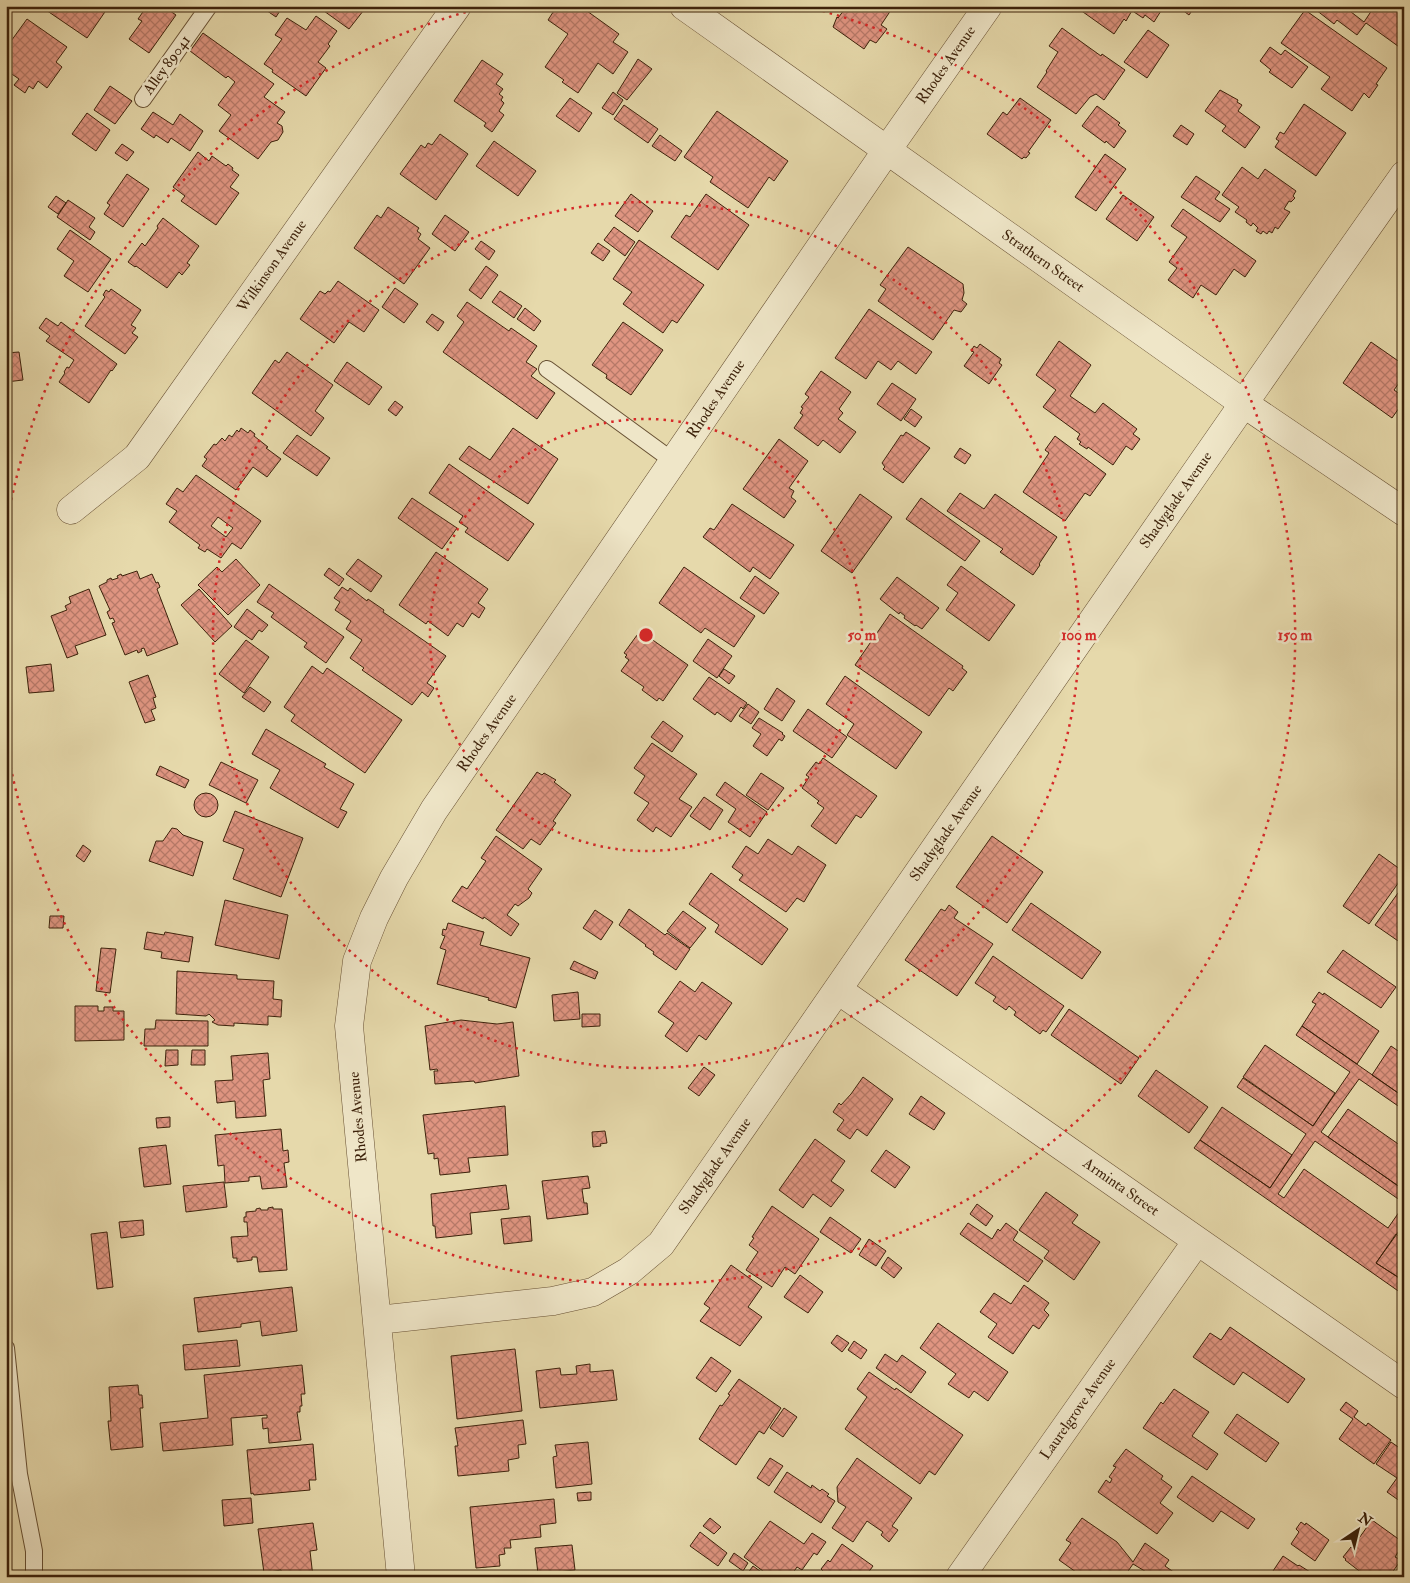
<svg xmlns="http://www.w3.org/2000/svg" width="1410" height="1583" viewBox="0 0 1410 1583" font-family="'IM FELL Double Pica',serif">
<defs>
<pattern id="building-cross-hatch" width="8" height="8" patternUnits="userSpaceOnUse" patternTransform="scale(1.25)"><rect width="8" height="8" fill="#df9581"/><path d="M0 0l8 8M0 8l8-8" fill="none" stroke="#b67968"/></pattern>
</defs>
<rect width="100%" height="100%" fill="#e6d9ab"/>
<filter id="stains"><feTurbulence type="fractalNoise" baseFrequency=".004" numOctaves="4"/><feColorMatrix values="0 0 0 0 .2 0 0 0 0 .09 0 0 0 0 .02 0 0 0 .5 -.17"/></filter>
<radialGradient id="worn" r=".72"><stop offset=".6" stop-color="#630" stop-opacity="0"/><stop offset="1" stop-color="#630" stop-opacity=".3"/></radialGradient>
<path fill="url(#building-cross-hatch)" stroke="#3d220b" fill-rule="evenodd" d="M40 6H109L87 38Z
M147 6H163L176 15 149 53 129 39 142 21 138 19Z
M260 6H283L276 17Z
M317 6H367L349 29Z
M557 6H580L619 34 613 42 628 52 613 74 598 63 578 93 562 82 564 80 545 67 568 34 548 20Z
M847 6 893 7 881 25 887 29 876 43 870 40 864 49 833 27 837 17 838 18Z
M1164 6 1154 22 1145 15 1143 18 1134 12 1136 9 1134 7 1126 21 1124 19 1114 34 1076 7Z
M1177 6H1195L1189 15Z
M1311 6H1347L1346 8 1364 22 1374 7 1373 6H1404V25L1399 32 1404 35V47L1402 49 1366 23 1357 35 1337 20 1334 24Z
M1305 10 1387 68 1376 84 1378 85 1369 98 1364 93 1352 111 1321 89 1330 77 1281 43Z
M316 16 337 31 328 44 330 46 318 62 326 68 306 96 272 72 273 70 264 64 282 39 275 35 287 18 306 30Z
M27 19 67 47 56 62 62 67 47 88 38 81 33 89 29 86 25 93 14 85 19 79 6 70V59L8 56 6 54V48Z
M1062 28 1101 56 1102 54 1125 70 1104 100 1096 94 1090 97 1076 114 1037 87 1047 72 1046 71 1058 52 1049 46Z
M1148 30 1169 45 1147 78 1124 62Z
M203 33 274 84 264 97 285 112 277 123 282 126 283 132 278 140 271 142 258 159 219 131 231 115 218 105 235 82 228 76 226 78 190 51Z
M1270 47 1281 55 1285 50 1308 67 1292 88 1269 72 1271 70 1260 61Z
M638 59 652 69 627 100 617 93Z
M482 60 503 74 496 84 503 89 499 94 503 97 501 100 504 103 499 111 504 115 492 132 484 126 486 123 454 101Z
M110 86 132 101 115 124 94 110Z
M1220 90 1238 100 1237 102 1242 105 1238 111 1260 127 1245 148 1222 131 1226 126 1205 111Z
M613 92 623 100 613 115 602 108Z
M570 98 592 113 579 132 556 116Z
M1020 98 1051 120 1028 152 1030 153 1026 158 1024 157 1022 159 987 134 1003 112 1007 115Z
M1304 104 1346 133 1316 176 1275 147 1279 141 1276 139 1280 132 1284 134Z
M624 105 658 129 648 143 614 119Z
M1097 106 1120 123 1118 125 1126 131 1114 148 1106 141 1105 143 1082 126Z
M717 111 788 161 774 181 769 177 748 208 710 182 713 177 684 157Z
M153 112 173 125 180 114 203 131 190 151 171 138 168 143 156 135 154 138 141 129Z
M87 113 110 130 96 151 72 134Z
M1181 125 1194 134 1187 145 1173 136Z
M440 134 468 154 436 200 400 174 421 145 425 148 428 143 432 145Z
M660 135 682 151 675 161 652 146Z
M494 141 536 171 518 196 476 166Z
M122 144 134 152 127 161 115 153Z
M198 152 209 161 212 156 226 166 228 164 233 168 232 170 239 175 230 187 239 193 216 225 181 201 185 196 173 187Z
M1105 154 1126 169 1096 211 1075 197Z
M1242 167 1258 179 1265 169 1296 191 1293 196 1295 198 1291 202 1289 201 1284 209 1290 212 1278 229 1275 227 1272 233 1269 231 1267 234 1263 231 1261 234 1256 231 1258 228 1253 223 1251 226 1246 222 1247 220 1235 212 1239 207 1222 195Z
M127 174 149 189 123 227 104 214 110 205 107 203Z
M1196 176 1220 192 1215 199 1230 209 1220 222 1181 197Z
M631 194 653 211 638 232 615 216Z
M706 194 749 225 718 270 671 237 686 215 690 217Z
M1123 195 1154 217 1137 241 1106 219Z
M56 196 66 203 58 214 48 207Z
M68 200 95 218 89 227 95 232 90 240 57 217Z
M388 207 419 228 417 231 421 234 418 239 430 248 404 284 354 248 377 215 381 218Z
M1183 209 1256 261 1245 277 1234 269 1216 295 1201 285 1193 298 1168 280 1177 268 1169 262 1187 237 1171 226Z
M445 215 469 232 455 251 432 234Z
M163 218 199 246 187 263 190 265 182 275 179 272 167 288 136 266 135 267 128 262 142 243 145 246 158 228 157 226Z
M614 227 635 242 625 256 604 240Z
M70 230 111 259 88 292 64 276 74 261 57 249Z
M639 240 704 285 677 323 672 320 663 333 623 304 632 292 613 279Z
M481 241 495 251 489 260 475 249Z
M598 243 610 251 603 261 591 253Z
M908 247 963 284 964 293 962 300 967 304 961 312 954 310 933 340 878 301 886 289 880 285Z
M486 266 498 275 481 299 469 290Z
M338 281 379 310 364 332 349 322 334 343 300 319 320 291 325 294 328 291 330 292Z
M395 288 418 304 404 323 382 307Z
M111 289 141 310 131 325 136 328 132 333 138 337 125 354 85 326 105 297 103 295 106 290 109 292Z
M500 291 522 306 514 318 492 302Z
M467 302 509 331 511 328 537 346 526 362 537 369 531 376 555 393 537 419 443 352 464 322 457 316Z
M525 308 541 321 534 331 517 319Z
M869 309 932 352 916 374 898 361 891 370 878 361 866 379 835 358Z
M432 314 444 322 438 331 426 322Z
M46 318 58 326 61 322 117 364 112 371 111 370 89 403 59 382 65 373 64 372 67 367 69 368 74 360 46 341 50 336 39 328Z
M623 322 663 350 631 395 606 378 607 375 592 365Z
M1059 341 1091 365 1070 396 1095 413 1103 403 1137 429 1133 434 1140 439 1132 450 1126 446 1113 465 1088 447 1087 449 1079 444 1081 442 1077 439 1080 434 1043 407 1056 390 1036 375Z
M1371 342 1404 365V376L1394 390 1404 397V401L1392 418 1343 383Z
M980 344 1001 359 999 363 1002 365 989 384 964 366 974 352 971 351 974 346 977 348Z
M19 352 23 380 6 382V353Z
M287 352 333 385 315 411 324 418 311 436 252 393 275 360 279 363Z
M347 362 382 387 369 405 334 381Z
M821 371 851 392 839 409 843 413 838 419 856 432 840 453 823 440 818 446 794 428 803 415 800 413 803 408 801 407 809 397 805 394Z
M892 383 916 399 901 421 877 404Z
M395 401 403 407 396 416 388 410Z
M911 409 922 417 915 427 904 419Z
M241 428 248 433 250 430 255 434 254 436 268 447 266 448 281 459 267 477 253 467 236 490 202 466 207 459 204 457 214 444 216 445 222 438 225 441 229 435 232 437 237 430 239 432Z
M513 428 558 459 528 504 459 459 469 446 490 460Z
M906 432 930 448 903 483 883 469 885 467 882 463 901 435 903 436Z
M297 435 330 458 317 476 283 453Z
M1055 436 1106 474 1090 496 1085 493 1065 521 1023 492 1049 453 1045 450Z
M779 439 808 461 789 488 794 491 791 497 796 501 784 518 743 489Z
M960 448 971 455 965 464 954 457Z
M449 464 534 524 508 561 465 532 468 528 459 522 463 516 429 493Z
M196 475 261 521 241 549 232 543 221 558 207 549 205 552 198 548 200 545 169 522 177 511 166 504 177 488 183 492ZM218 517 233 528 226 537 211 526Z
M960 493 984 509 995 494 1057 537 1039 564 1040 565 1033 575 1000 552 1003 549 947 511Z
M860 494 892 517 852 573 821 551Z
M412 498 457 528 442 549 398 518Z
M921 498 980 541 965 561 906 519Z
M732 504 794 545 770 579 753 567 750 572 703 537 710 528 714 530Z
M436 552 488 589 478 603 485 608 479 618 472 613 463 627 457 623 448 636 428 621 426 624 399 605Z
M236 559 260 585 228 615 198 585 217 567 222 572Z
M358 559 382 576 371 592 346 574Z
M961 566 1015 605 989 641 946 610 958 593 947 585Z
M684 567 755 616 734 647 705 628 701 633 659 603Z
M329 568 344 579 339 586 324 575Z
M137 571 140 579 152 574 156 583 158 582 160 587 157 589 178 644 147 656 144 648 141 649 142 651 138 653 137 650 125 655 112 623 115 622 113 618 110 619 107 612 110 610 99 586 107 582V580L111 578 112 580 118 578 117 576 121 574 122 576Z
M755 576 779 593 764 614 740 598Z
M897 577 939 608 922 629 916 625 915 626 904 618 905 616 900 612 899 614 880 599Z
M269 584 344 637 326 663 304 647 307 643 271 617 274 613 257 602Z
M342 587 348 591 350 588 367 601 368 599 384 610 383 612 446 656 427 683 434 688 428 697 422 692 412 705 362 670 364 668 350 658 362 640 346 629 351 621 335 610 340 602 334 598Z
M89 589 106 635 75 646 78 654 67 658 51 616 67 610 65 606 71 603 69 597Z
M199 589 232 626 215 642 181 605Z
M247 609 268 625 262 632 259 630 252 640 234 627Z
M890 614 963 666 962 668 967 672 953 691 949 688 929 716 855 665Z
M640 631 688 665 663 701 659 698 657 701 642 690 644 687 621 671 629 660 625 657 627 655 624 653Z
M708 639 732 656 717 678 693 661Z
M246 640 269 657 244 693 219 674Z
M51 664 54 691 29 693 26 667Z
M312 666 323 674 327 668 402 720 365 773 291 721 295 715 284 707Z
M724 669 735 676 729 684 719 676Z
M148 675 156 697 153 698 156 708 151 710 155 720 145 723 129 682Z
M845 676 922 732 896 769 847 735 854 724 826 704Z
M709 677 747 703 743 709 741 707 731 722 717 712 715 715 693 699Z
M250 687 271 702 264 712 242 697Z
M777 688 795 701 782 721 764 709Z
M748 704 759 712 751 724 739 716Z
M808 709 847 737 832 758 793 731Z
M759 718 783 733 782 734 785 736 782 741 779 739 767 756 753 746 761 734 752 728Z
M663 721 683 736 672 752 651 737Z
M266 729 326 764 324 767 354 784 340 809 347 812 338 828 270 788 280 770 252 754Z
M652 743 697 774 679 799 692 807 671 837 656 827 653 832 637 820 649 803 634 793 645 776 634 768Z
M823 758 877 796 861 818 856 815 836 844 811 826 824 808 817 803 819 801 802 788 809 777 806 775 816 762 819 764Z
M221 762 258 780 246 803 209 785Z
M160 766 189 780 185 788 156 775Z
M537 772 542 775 544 773 556 780 554 782 571 795 553 821 556 823 540 845 531 839 523 849 496 830Z
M761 773 784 788 768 810 746 795Z
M725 782 767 812 750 837 728 822 736 809 716 795Z
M194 805a12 12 0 1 1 24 0a12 12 0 1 1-24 0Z
M704 797 723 810 710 830 690 816Z
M235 811 303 838 281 897 233 879 244 849 223 841Z
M172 828 177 829 183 835 203 842 193 876 149 861 156 841H163Z
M496 836 542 869 528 889 532 893 529 898 518 906 515 904 507 915 519 924 511 936 484 917 483 919 452 901 462 886 467 889 486 861 481 858Z
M992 836 1043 872 1007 923 956 887Z
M768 839 792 855 798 846 826 865 804 902 797 898 786 912 739 880 743 875 732 867 746 846 758 854Z
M83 845 91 851 84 862 76 856Z
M1379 854 1404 872V875L1369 924 1343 906Z
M711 873 788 929 762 965 715 932 719 925 689 904Z
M1403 886H1404V945L1375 925Z
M225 900 288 915 279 959 215 945Z
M1031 903 1101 952 1082 979 1012 930Z
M949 905 958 912 954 918 993 944 957 996 905 960 941 909 945 911Z
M629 909 665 935 667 933 690 949 676 970 653 954 654 952 645 946 646 945 619 925Z
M595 910 613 922 601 940 583 928Z
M683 911 706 928 690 948 667 931Z
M50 916H64L63 928H49Z
M448 923 484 932 480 945 530 958 516 1008 488 1000 489 998 437 984 446 950 440 948 445 936 442 935 443 929 446 930Z
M147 932 164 935 165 932 193 937 189 962 161 958 162 952 144 949Z
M101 948 116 949 110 993 96 991Z
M1343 950 1396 987 1381 1008 1327 972Z
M993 956 1064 1006 1046 1032 1043 1030 1040 1034 1014 1015 1016 1012 1009 1006 1006 1010 993 1001 996 997 975 983Z
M574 961 598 972 595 979 570 969Z
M177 971 237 975V979L274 981 273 999 282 1000 281 1017 268 1016V1025L234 1023V1026L218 1025 212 1022 215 1020 209 1014 206 1016 176 1014Z
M680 981 695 992 702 982 732 1003 706 1040 699 1035 687 1052 665 1036 674 1023 658 1012Z
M578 992 580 1019 554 1021 552 995Z
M1319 992 1323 995 1324 993 1379 1031 1357 1064 1302 1026 1316 1004 1312 1002Z
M75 1006H98V1011H104V1007H113V1011H124V1040L75 1041Z
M1069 1009 1139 1058 1121 1084 1051 1035Z
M582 1014H600V1026L582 1027Z
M156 1020 208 1021V1046H144L145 1029H155Z
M461 1020 497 1024 513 1022 519 1076 475 1083 474 1081 435 1084 434 1071H438L437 1069 430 1070 425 1026Z
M1302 1026 1404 1097V1110L1359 1079 1321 1132 1404 1190V1203L1315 1141 1278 1194 1284 1198 1304 1169 1388 1228 1404 1205V1224L1376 1263 1404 1281V1295L1194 1148 1200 1140 1270 1188 1306 1134 1237 1087 1243 1078 1313 1126 1350 1072 1296 1035Z
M1265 1045 1335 1093 1313 1126 1243 1077Z
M1391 1046 1404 1055V1097L1372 1075Z
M166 1050H178V1065L165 1066Z
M192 1050H205V1065H191Z
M268 1053 270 1079 263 1080 266 1116 236 1118 235 1101 217 1103 215 1081 233 1080 231 1056Z
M704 1067 715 1075 699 1096 688 1088Z
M1156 1070 1208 1107 1189 1133 1138 1096Z
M863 1077 893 1099 867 1136 857 1129 850 1139 837 1130 844 1120 833 1112 839 1103 841 1105 851 1094Z
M921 1096 945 1113 934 1130 909 1114Z
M505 1106 508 1155 468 1158 470 1172 440 1175 438 1158 434 1159V1153L428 1154 423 1115Z
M1222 1107 1292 1155 1270 1188 1200 1140Z
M1348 1109 1404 1148V1190L1328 1137Z
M170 1117V1127L157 1128 156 1118Z
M281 1129 283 1151 288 1150 289 1162 284 1163 287 1187 262 1189 260 1176 249 1177V1181L225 1183 224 1165 218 1166 215 1135Z
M605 1131 607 1143 600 1144 601 1146 593 1147 592 1132Z
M815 1139 845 1161 831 1181 844 1190 831 1207 813 1194 803 1208 779 1190Z
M166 1145 171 1184 144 1187 139 1148Z
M886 1150 910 1167 895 1188 871 1171Z
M588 1176 590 1188 582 1189 584 1203H587L588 1214 547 1219 542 1181Z
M224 1182 227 1207 186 1212 183 1186Z
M506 1185 509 1209 470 1213 472 1234 436 1238 435 1226H433L431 1194Z
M1046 1192 1078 1215 1072 1223 1100 1242 1074 1280 1044 1258 1049 1251 1019 1230Z
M977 1204 993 1216 986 1226 970 1214Z
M772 1206 819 1239 795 1274 785 1267 772 1287 746 1270 758 1252 749 1245 754 1238 752 1237Z
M273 1207V1209H282L287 1270 259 1272 257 1257H252V1260L237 1262V1258H233L231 1237 248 1236 247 1222H244V1217H246V1212L256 1211V1209L260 1208 261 1210H268V1208Z
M530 1216 532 1241 504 1244 501 1219Z
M830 1217 861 1239 851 1253 820 1232Z
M143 1220 144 1235 121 1238 119 1222Z
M968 1223 992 1239 998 1229 1000 1231 1006 1223 1018 1232 1013 1240 1043 1261 1028 1282 960 1234Z
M107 1232 113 1287 97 1289 91 1234Z
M1396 1234 1404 1240V1281L1376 1263Z
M869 1239 886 1251 876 1266 859 1255Z
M888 1257 902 1268 894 1278 881 1268Z
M731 1265 762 1287 748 1307 762 1317 740 1346 700 1321 710 1308 704 1304Z
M800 1275 823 1292 808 1313 784 1297Z
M1024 1285 1049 1303 1044 1310 1049 1315 1039 1329 1033 1325 1013 1354 988 1337 997 1324 980 1312 994 1293 1011 1304Z
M292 1287 297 1331 262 1336 260 1321 241 1324V1327L198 1332 194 1298Z
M938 1323 1008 1372 988 1401 974 1391 969 1398 948 1384 956 1374 920 1348Z
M1230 1327 1305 1379 1288 1403 1243 1372 1234 1385 1193 1357 1210 1333 1221 1340Z
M837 1335 849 1343 842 1352 831 1343Z
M237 1340 240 1366 185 1370 183 1345Z
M854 1341 867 1350 861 1359 848 1350Z
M515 1349 522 1411 457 1419 451 1356Z
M885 1354 897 1362 902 1355 926 1372 911 1393 876 1368Z
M711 1357 731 1371 716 1392 696 1378Z
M590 1364V1372L613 1370 617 1400 540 1408 536 1371 560 1368 561 1375 577 1374 576 1366Z
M302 1365 305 1394H301L302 1406H300V1412H297L301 1440 269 1443 268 1428 263 1429 262 1418H267V1415L231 1418 233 1445 163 1451 160 1423 208 1418 204 1375Z
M869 1372 895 1390 896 1388 963 1435 935 1475 929 1471 920 1484 845 1429 867 1397 857 1389Z
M739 1379 781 1408 764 1434 759 1431 736 1465 699 1439 720 1405 722 1406 730 1395 728 1394Z
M138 1385 139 1395H142L143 1408H140L143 1447 111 1450 108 1421H111L109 1387Z
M1174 1389 1209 1412 1192 1436 1218 1454 1207 1470 1143 1428 1161 1402 1163 1404Z
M1346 1402 1358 1411 1354 1417 1366 1426 1368 1423 1391 1440 1374 1464 1339 1439 1353 1419 1340 1410Z
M784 1408 797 1417 783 1437 770 1428Z
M1237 1414 1279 1443 1266 1462 1224 1433Z
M523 1420 526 1444 518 1445 519 1458 508 1460 509 1471 458 1476 455 1446H458L455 1428Z
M588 1442 592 1484 556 1488 553 1457 557 1456 555 1445Z
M1391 1442 1404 1451V1504L1387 1492 1397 1478 1376 1464Z
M313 1444 316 1480H309L310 1490 254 1495 253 1493 251 1494 247 1450Z
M1126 1449 1163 1476 1161 1479 1172 1487 1160 1503 1173 1513 1157 1534 1098 1492 1106 1480 1110 1483 1112 1479 1109 1477 1116 1467 1113 1466Z
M770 1458 783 1466 769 1486 757 1478Z
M857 1458 912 1498 892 1526 898 1530 889 1542 881 1535 883 1532 867 1521 853 1542 832 1528 846 1507 838 1502 837 1487Z
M787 1472 811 1488 812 1485 820 1491 822 1489 829 1494 827 1496 835 1501 821 1523 774 1492Z
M1192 1476 1255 1519 1248 1529 1221 1511 1213 1522 1177 1497Z
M591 1492V1500L578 1501 577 1493Z
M251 1498 253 1523 224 1526 222 1500Z
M554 1499 556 1523 540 1525 541 1537 510 1540 511 1548H504L505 1554 499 1555 500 1566 476 1568 470 1507Z
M710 1518 721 1527 714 1534 703 1526Z
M1082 1518 1117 1542 1133 1562 1145 1543 1169 1560 1165 1566 1175 1573 1172 1577H1146L1148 1573 1133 1564 1124 1577H1083L1059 1560 1071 1543 1066 1540Z
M1372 1520 1404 1543 1395 1557 1401 1560 1389 1577 1382 1575 1381 1577H1367L1345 1560 1346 1559 1343 1557 1351 1547 1352 1548Z
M770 1521 804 1544 812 1533 826 1542 817 1555 814 1553 802 1570 797 1567 790 1577H771L744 1557Z
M1301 1522 1305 1525 1306 1523 1329 1540 1315 1561 1291 1544 1299 1532 1296 1529Z
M313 1523 317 1550 310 1551 313 1577H282L281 1570 264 1573 258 1529Z
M700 1532 727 1553 718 1566 690 1546Z
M842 1544 873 1566 865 1577H819L823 1571 821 1569 828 1560 830 1562Z
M572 1545 575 1570 538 1574 535 1548Z
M734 1553 748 1563 743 1571 729 1561Z
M1283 1556 1298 1566 1299 1565 1318 1577H1269Z
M753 1566 768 1577H751L747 1574Z
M210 1573V1577H178V1576Z"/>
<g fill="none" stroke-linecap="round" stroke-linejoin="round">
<defs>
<path id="service" d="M143 99 209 6
M547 369 673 461
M6 1348 19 1474 34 1551V1577"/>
<path id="minor" d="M71 510 137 457 457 6
M838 990 1404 1385
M378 1320 553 1301 593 1292 629 1271 661 1244C909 888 1153 530 1404 175
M401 1577 349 1026 357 961 374 918 394 878 434 810 887 150 988 6
M960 1577 1197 1241"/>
<path id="tertiary" d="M684 6 1243 403 1404 512"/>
</defs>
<use href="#service" stroke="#675033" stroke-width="18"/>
<use href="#minor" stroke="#675033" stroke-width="29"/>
<use href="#tertiary" stroke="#675033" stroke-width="29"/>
<use href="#service" stroke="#efe6c8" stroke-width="16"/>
<use href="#minor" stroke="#efe6c8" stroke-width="28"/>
<use href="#tertiary" stroke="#efe6c8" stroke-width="28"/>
</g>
<g fill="none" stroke="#d62828" stroke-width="2.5" stroke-dasharray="2.5 5">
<circle cx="646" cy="635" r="216"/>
<circle cx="646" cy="635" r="433"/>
<path d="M7 522A649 649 0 0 1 484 7M808 7A649 649 0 1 1 7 748"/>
</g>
<g text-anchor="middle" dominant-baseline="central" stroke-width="5" stroke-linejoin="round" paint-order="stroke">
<g font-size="15" fill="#3d220b" stroke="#efe6c8">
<text transform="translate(167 65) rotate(-54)">Alley 89041</text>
<text transform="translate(946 65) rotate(-55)">Rhodes Avenue</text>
<text transform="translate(1043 261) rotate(35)">Strathern Street</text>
<text transform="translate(272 266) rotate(-55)">Wilkinson Avenue</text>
<text transform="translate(716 399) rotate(-56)">Rhodes Avenue</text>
<text transform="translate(1176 500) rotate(-55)">Shadyglade Avenue</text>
<text transform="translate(487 733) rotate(-55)">Rhodes Avenue</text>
<text transform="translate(946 833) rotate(-55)">Shadyglade Avenue</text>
<text transform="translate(358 1117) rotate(-95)">Rhodes Avenue</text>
<text transform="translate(715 1166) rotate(-55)">Shadyglade Avenue</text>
<text transform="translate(1121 1187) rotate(35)">Arminta Street</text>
<text transform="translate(1078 1409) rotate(-55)">Laurelgrove Avenue</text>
</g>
</g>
<circle cx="646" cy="635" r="8" fill="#d62828" stroke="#efe6c8" stroke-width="2.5"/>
<g font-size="15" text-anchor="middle" font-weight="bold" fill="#d62828" stroke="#efe6c8" stroke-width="5" stroke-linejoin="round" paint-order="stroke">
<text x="862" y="640">50 m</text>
<text x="1079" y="640">100 m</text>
<text x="1295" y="640">150 m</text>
</g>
<rect width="1410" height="1583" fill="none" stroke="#e6d9ab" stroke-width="25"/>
<rect x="8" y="8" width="1395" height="1568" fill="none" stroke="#3d220b" stroke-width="2.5"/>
<rect x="12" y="12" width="1385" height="1558" fill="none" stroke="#3d220b"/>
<g transform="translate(1358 1530) rotate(35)" stroke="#efe6c8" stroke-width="4" paint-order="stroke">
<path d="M0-4L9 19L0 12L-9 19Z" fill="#3d220b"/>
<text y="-8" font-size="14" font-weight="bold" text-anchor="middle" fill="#3d220b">N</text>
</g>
<rect width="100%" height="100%" filter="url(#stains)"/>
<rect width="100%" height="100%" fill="url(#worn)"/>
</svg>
